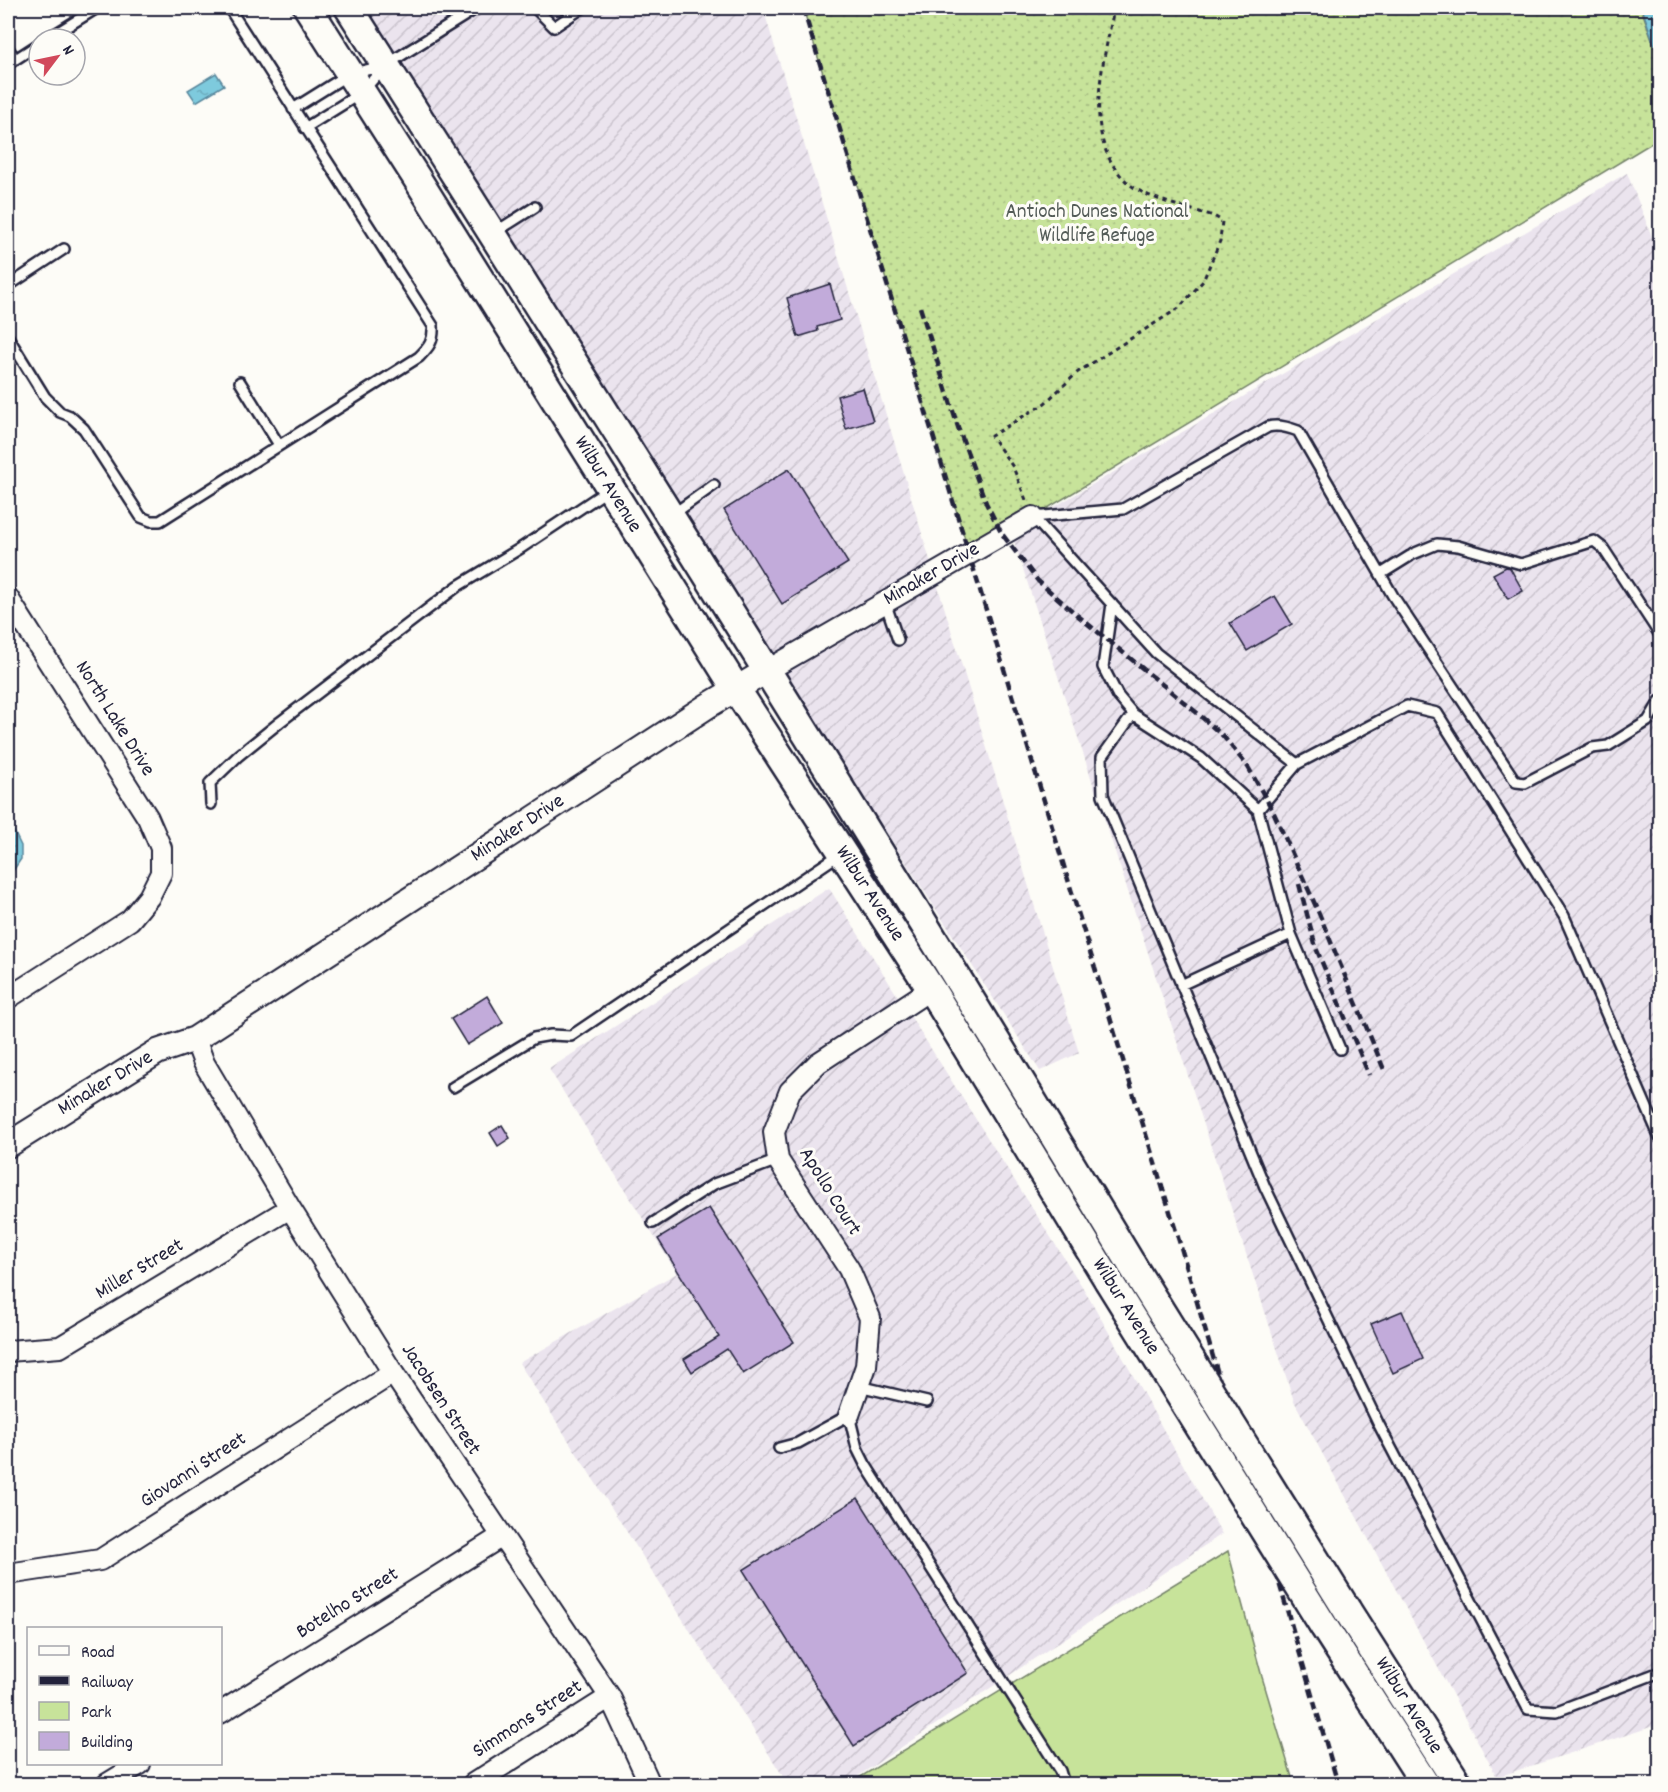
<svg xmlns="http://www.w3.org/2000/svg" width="1668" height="1792" viewBox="0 0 1668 1792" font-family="Dekko,sans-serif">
<defs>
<pattern id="industrial-furrows" width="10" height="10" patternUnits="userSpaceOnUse" patternTransform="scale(1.5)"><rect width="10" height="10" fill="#ebe4ee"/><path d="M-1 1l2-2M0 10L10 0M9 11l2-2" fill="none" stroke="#c9c3cd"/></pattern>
<pattern id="green-dots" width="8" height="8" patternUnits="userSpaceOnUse" patternTransform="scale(1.5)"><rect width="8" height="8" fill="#c7e39a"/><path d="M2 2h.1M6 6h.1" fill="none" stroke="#abc286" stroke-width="1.8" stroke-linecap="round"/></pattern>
<pattern id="water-ripples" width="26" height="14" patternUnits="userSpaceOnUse" patternTransform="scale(1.5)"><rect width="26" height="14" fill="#7ecadd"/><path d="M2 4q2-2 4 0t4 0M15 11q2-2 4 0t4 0" fill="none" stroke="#6dadbf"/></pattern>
</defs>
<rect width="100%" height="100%" fill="#fdfcf7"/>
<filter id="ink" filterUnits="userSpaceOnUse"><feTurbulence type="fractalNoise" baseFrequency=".0167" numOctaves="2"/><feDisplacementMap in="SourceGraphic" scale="12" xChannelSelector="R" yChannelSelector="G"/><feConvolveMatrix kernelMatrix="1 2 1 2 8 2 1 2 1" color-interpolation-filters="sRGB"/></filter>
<g filter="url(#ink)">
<path fill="url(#industrial-furrows)" d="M361 8H763L1079 1053 1040 1071 474 191Z
M1627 173 1660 257V1724L1497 1777 1294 1401 1011 532Z
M829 888 1090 1299 1222 1534 846 1784H788L519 1363 677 1273 549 1069Z"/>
<path fill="url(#green-dots)" stroke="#74826a" stroke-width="1.5" d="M803 8H1630L1642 11 1660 62V138L1033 517 969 552Z"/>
<path fill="#c7e39a" stroke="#74826a" stroke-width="1.5" d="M1228 1551 1262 1677 1294 1784H849Z"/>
<path fill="url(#water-ripples)" stroke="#59879c" stroke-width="1.5" d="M1628 8H1660V62L1643 11Z
M216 73 224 85 196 102 188 90Z
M8 819 21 846V859L8 878Z"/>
<path fill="#c2abda" stroke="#22223b" stroke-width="1.5" d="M830 284 840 320 817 327 818 331 798 337 787 298Z
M863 388 873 421 846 429 837 396Z
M789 469 848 563 782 604 724 510Z
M1506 567 1510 568 1523 591 1508 599 1493 574Z
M1275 596 1292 624 1247 651 1230 623Z
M487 996 503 1023 467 1045 451 1019Z
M502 1125 510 1138 498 1146 490 1133Z
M709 1208 794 1342 743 1374 727 1349 692 1372 684 1359 719 1337 658 1239Z
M1402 1311 1423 1359 1393 1373 1371 1324Z
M858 1498 968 1673 854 1746 743 1570Z"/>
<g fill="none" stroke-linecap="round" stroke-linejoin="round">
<defs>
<path id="service" d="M535 8 554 27 582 8
M47 39 97 8
M8 48 15 59
M8 64 39 44
M293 109 349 74 384 66
M305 128 361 93 386 65 477 8
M494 233 535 207
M8 286 64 249
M8 337 45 397 60 412 70 416 84 429 141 517 151 521H160L419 357C429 347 434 341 433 326L229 8
M240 382 279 445
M672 515 714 485
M1033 517 1156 653 1297 764 1407 706 1437 713 1564 916 1660 1138
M1033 517 1123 509 1268 427C1278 424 1288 427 1298 431L1393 596 1516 782 1525 783 1592 748 1608 746 1648 721 1660 701
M1413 554 1437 544 1458 546 1521 564 1594 541 1603 548 1660 635
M1381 574 1410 556
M885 602 898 640
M1112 604 1103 667 1118 696 1133 714 1201 758 1258 810
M1133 714 1102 757 1103 795 1265 1187 1378 1423 1528 1709 1557 1711 1660 1672
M211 804 210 783 238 756 280 722 458 586 521 548 608 490
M1291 934 1340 1049
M1181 985 1291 934 1258 810 1297 764
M453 1087 534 1038 551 1035 571 1036 840 854
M653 1223 714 1184 778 1160
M859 1386 927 1402
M779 1448 798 1443 849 1415 857 1448 865 1464 1060 1771 1064 1784"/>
<path id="minor" d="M8 598 148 818 161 848V873L149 897 130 920 8 998
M768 670 1033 517
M195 1039 204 1063 290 1208 393 1373 610 1697 650 1784
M8 1351 60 1347 290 1208
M849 1415 866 1366 870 1318 849 1269 778 1160 774 1132 790 1091 818 1063 931 989
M8 1574 100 1560 393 1373
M220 1713 502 1536
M107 1784 140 1764
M473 1784 610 1697"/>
<path id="tertiary" d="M8 1145 157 1052 195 1039 709 705 768 670"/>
<path id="secondary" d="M308 8 416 177 736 689 931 989 1108 1280
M349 8C614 424 877 842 1132 1265
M1347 1610 1458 1784
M1323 1625 1425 1784"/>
</defs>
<use href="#service" stroke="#22223b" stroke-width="14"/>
<use href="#minor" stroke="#22223b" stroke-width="24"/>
<use href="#tertiary" stroke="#22223b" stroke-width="28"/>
<use href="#secondary" stroke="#22223b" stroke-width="32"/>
<path stroke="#22223b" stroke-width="3" stroke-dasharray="4.5 4.5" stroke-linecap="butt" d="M1026 500 1013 467 991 436 1045 403 1078 372 1179 308 1203 281 1220 241 1222 221 1214 216C1190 209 1146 199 1128 183 1079 138 1104 64 1114 8"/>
<use href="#service" stroke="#fdfcf7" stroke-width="9"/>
<use href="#minor" stroke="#fdfcf7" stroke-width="20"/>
<use href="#tertiary" stroke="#fdfcf7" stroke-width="24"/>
<use href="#secondary" stroke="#fdfcf7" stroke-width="27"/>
<path stroke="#22223b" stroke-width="4.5" stroke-dasharray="9 4.5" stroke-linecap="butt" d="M803 8 1122 1057 1180 1244 1338 1784
M920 307 958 427 986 503 1002 534 1038 581 1077 615 1196 712 1223 736 1248 767 1273 811 1318 911 1385 1072
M1299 884 1316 948 1369 1075"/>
<defs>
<path id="secondary-bridge" d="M1132 1265 1347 1610
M1108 1280 1323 1625"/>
</defs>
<use href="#secondary-bridge" stroke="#22223b" stroke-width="32" stroke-linecap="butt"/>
<use href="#secondary-bridge" stroke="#fdfcf7" stroke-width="27"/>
</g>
</g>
<g text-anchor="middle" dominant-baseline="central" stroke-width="6" stroke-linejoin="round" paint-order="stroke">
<g font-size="21" fill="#545c58" stroke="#fdfcf7">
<text x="1097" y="213">Antioch Dunes National<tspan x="1097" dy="24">Wildlife Refuge</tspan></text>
</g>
<g font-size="21" fill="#22223b" stroke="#fdfcf7">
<text transform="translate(607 485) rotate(58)">Wilbur Avenue</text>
<text transform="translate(932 575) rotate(-30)">Minaker Drive</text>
<text transform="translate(114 719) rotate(58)">North Lake Drive</text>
<text transform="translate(518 829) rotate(-33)">Minaker Drive</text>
<text transform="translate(869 894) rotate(57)">Wilbur Avenue</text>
<text transform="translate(106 1084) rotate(-31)">Minaker Drive</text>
<text transform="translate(829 1192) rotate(58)">Apollo Court</text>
<text transform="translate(140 1270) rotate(-31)">Miller Street</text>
<text transform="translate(1125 1307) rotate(58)">Wilbur Avenue</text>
<text transform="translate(440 1400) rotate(57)">Jacobsen Street</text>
<text transform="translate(194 1471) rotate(-33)">Giovanni Street</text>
<text transform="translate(348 1604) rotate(-32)">Botelho Street</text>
<text transform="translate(1408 1706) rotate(58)">Wilbur Avenue</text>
<text transform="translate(528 1720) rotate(-33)">Simmons Street</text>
</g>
</g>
<rect width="1668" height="1792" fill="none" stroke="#fdfcf7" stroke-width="30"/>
<rect x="15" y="15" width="1638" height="1762" fill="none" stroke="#22223b" stroke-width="2" filter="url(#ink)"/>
<rect x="27" y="1627" width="195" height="138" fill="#fdfcf7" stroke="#a5a5ac" stroke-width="1.5"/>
<rect x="39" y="1646" width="30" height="9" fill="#fdfcf7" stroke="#a5a5ac" stroke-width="1.5"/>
<text x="81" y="1657" font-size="18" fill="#22223b">Road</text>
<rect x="39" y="1676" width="30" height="9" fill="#22223b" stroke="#a5a5ac" stroke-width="1.5"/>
<text x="81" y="1687" font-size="18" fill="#22223b">Railway</text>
<rect x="39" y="1702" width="30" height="18" fill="#c7e39a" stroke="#a5a5ac" stroke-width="1.5"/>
<text x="81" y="1717" font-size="18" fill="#22223b">Park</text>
<rect x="39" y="1732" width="30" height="18" fill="#c2abda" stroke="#a5a5ac" stroke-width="1.5"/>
<text x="81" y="1747" font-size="18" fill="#22223b">Building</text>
<g transform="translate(57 57) rotate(58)"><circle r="28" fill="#fdfcf7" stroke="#a5a5ac" stroke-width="1.5"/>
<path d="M0-4.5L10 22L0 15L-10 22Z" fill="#d1495b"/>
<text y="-9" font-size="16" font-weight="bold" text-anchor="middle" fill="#22223b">N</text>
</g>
</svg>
